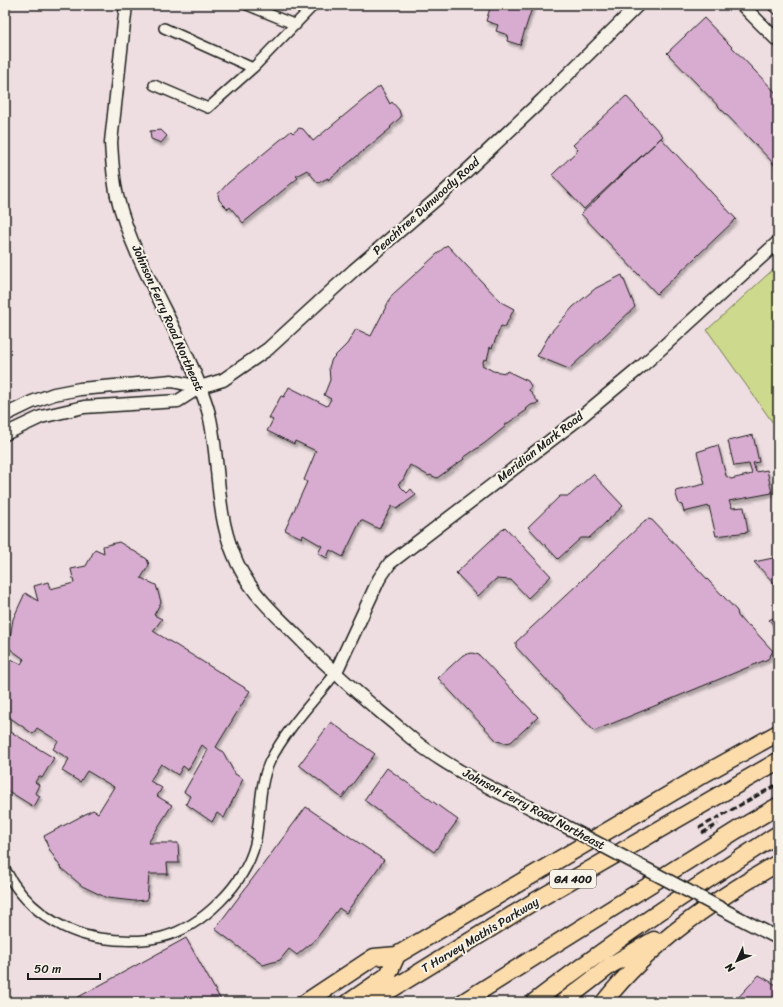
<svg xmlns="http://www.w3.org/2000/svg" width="783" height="1007" viewBox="0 0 783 1007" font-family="Sriracha,sans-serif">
<defs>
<filter id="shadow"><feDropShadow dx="2" dy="3.5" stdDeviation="1" flood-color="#0004"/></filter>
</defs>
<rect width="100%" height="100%" fill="#eedee1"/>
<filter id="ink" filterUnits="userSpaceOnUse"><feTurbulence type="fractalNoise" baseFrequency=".025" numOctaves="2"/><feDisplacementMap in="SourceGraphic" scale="8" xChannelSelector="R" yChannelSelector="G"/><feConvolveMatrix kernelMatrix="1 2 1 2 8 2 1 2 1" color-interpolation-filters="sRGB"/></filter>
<g filter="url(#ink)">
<path fill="#cdd98c" stroke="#747a54" d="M778 265V430L707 330Z"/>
<path fill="#d8acd0" stroke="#1c1c1c" filter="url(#shadow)" d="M491 5H533L520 45 507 41 508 35 496 31 498 25 486 21Z
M704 18 778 95V168L667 53Z
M380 86 390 104 392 102 399 110 401 117 390 127 391 128 328 180V178L318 183 307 170 296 176 298 178 243 223 230 207 228 209 219 200 218 194 228 183 291 131 293 133 299 128 303 129 313 141Z
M626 96 663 136 584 209 552 175 578 150 573 145Z
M161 130 167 136 161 143 151 139 150 131Z
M661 138 736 219 657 294 581 214Z
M447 245 501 302 514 309 505 327 501 326 492 348 490 347 487 360 484 359 482 365 493 371 506 373 507 371 528 381 531 386 529 390 539 403 531 405 526 409 527 410 505 425 506 426 485 443 463 458 464 459 437 478 430 475 429 476 410 465 403 480 398 484 407 493 411 489 416 495 397 509 392 506 379 529 361 520 343 557 330 550 327 558 318 553 322 546 303 535 302 538 285 530 307 482 304 480 316 451 295 441 294 444 267 431 273 420 269 418 281 396 284 397 289 387 327 406 331 399 324 395 330 380 329 367 332 359 347 344 356 329 371 336 392 295Z
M622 275 635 307 569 369 537 356 551 332 573 307 596 288Z
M753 435 759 462 753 463 756 472 767 470 772 493 729 501 732 508 744 507 748 532 716 536 709 506 684 512 682 505 679 504 675 491 705 484 697 452 718 445 726 476 731 479 752 474 749 464 734 466 728 441Z
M593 474 623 506 589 538H581L558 559 528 527 560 496H569Z
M648 519 652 520 737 611 738 616 745 624 750 626 773 651 768 659 594 731 516 647V642L644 522V521Z
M505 527 551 576 528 598 511 580 496 579 478 596 456 573Z
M119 542 147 559 149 565 141 578 156 585 161 602 154 615 162 619 153 631 250 691 216 747 223 752 235 774 243 779 224 818 217 813 212 822 186 804 190 796 184 792 208 750 202 745 188 770 183 766 178 775 161 764 150 781 162 788 157 796 172 805 148 843H178L179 863H167L168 874H149L147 900 134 901 107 898 82 886 61 868 48 847 44 836 93 810 98 813 114 787 87 771 80 782 62 771 69 759 53 749 58 741 37 728 33 734 5 714V656L21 664 24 659 10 649 9 644 13 619 25 593 38 601 34 586 48 582 50 589 74 583 71 569 86 566 95 549 104 553 103 546Z
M778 557V587L754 562Z
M778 616V630L769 620Z
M472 653 479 655 538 717 511 742 505 743 497 741 438 678 463 655Z
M331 722 375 754 342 798 299 765Z
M11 732 54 758 42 778 39 776 35 782 39 785 35 793 40 796 34 807 5 789V742Z
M387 768 458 820 434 852 364 800Z
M306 807 384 860 346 913 339 908 316 939 297 955 289 949 280 960 263 965 215 929Z
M186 938 222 1002H70L73 1000Z
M759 975 778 986V993L769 1002H734Z"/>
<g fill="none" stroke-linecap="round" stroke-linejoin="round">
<defs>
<path id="street" d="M247 5 296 25
M164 28 253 68
M154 85 208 108 253 68 314 5
M5 869C23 905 59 932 99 938 119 941 142 942 162 937 202 927 245 884 255 844 261 818 258 786 270 761 287 728 312 703 335 674"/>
<path id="secondary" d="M126 5 111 142C112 160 113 178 117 196 133 260 172 317 197 379 201 390 206 402 209 414 220 460 215 509 233 553 246 588 270 609 296 635 324 664 354 690 385 716 398 726 410 738 424 748 456 771 493 790 529 807
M742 5 778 41
M774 5 778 8
M5 415 32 402 54 394 80 389 172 381 200 387
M5 434 41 417 84 407 178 401 200 387 223 380 268 349 354 270 439 197 542 100 638 5
M335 674 379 579 390 563 576 421 642 366 778 242
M739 918 778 938"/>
<path id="highway" d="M306 1002 374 957 397 955 697 778 778 733
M349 1002 388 975 397 955
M371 1002 530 904 778 761
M463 1002 737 830 778 806
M534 1002C612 942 695 887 778 834
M563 1002 611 965 654 940
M604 1002C651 942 713 901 778 863"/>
</defs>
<use href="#street" stroke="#1c1c1c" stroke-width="12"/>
<use href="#secondary" stroke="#1c1c1c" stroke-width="15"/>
<use href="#highway" stroke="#1c1c1c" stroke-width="19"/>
<use href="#street" stroke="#f7f3e8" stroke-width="9"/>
<use href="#secondary" stroke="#f7f3e8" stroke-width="12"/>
<use href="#highway" stroke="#fddcac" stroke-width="16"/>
<path stroke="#1c1c1c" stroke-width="3" stroke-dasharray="6 3" stroke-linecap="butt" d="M699 828 778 784
M702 833 718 824"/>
<defs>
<path id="secondary-bridge" d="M529 807 739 918"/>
</defs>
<use href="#secondary-bridge" stroke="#1c1c1c" stroke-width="15" stroke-linecap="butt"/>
<use href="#secondary-bridge" stroke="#f7f3e8" stroke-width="12"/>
</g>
</g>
<g text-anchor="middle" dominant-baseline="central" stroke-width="4" stroke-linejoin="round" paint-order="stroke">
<rect fill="#f7f3e8" stroke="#5e5c59" stroke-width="1" x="550" y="870" width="46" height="18" rx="3"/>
<g font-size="11" font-weight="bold" fill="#1c1c1c">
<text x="573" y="879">GA 400</text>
</g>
<g font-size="12" fill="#1c1c1c" stroke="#f7f3e8">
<text transform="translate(426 206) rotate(-42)">Peachtree Dunwoody Road</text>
<text transform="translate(168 318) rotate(66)">Johnson Ferry Road Northeast</text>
<text transform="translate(540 447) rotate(-38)">Meridian Mark Road</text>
<text transform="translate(534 809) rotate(28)">Johnson Ferry Road Northeast</text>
<text transform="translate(480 935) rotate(-31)">T Harvey Mathis Parkway</text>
</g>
</g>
<rect width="783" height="1007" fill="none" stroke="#f7f3e8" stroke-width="20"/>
<rect x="10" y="10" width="763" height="987" fill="none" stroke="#1c1c1c" stroke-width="1.5" filter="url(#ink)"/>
<g transform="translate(737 961) rotate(226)" stroke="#f7f3e8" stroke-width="3" paint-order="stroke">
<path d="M0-3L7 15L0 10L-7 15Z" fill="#1c1c1c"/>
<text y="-6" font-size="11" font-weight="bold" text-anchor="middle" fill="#1c1c1c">N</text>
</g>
<path d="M28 973v6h72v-6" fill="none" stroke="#1c1c1c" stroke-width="2"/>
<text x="34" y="973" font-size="12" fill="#1c1c1c" stroke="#f7f3e8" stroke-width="3" paint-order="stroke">50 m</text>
</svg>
